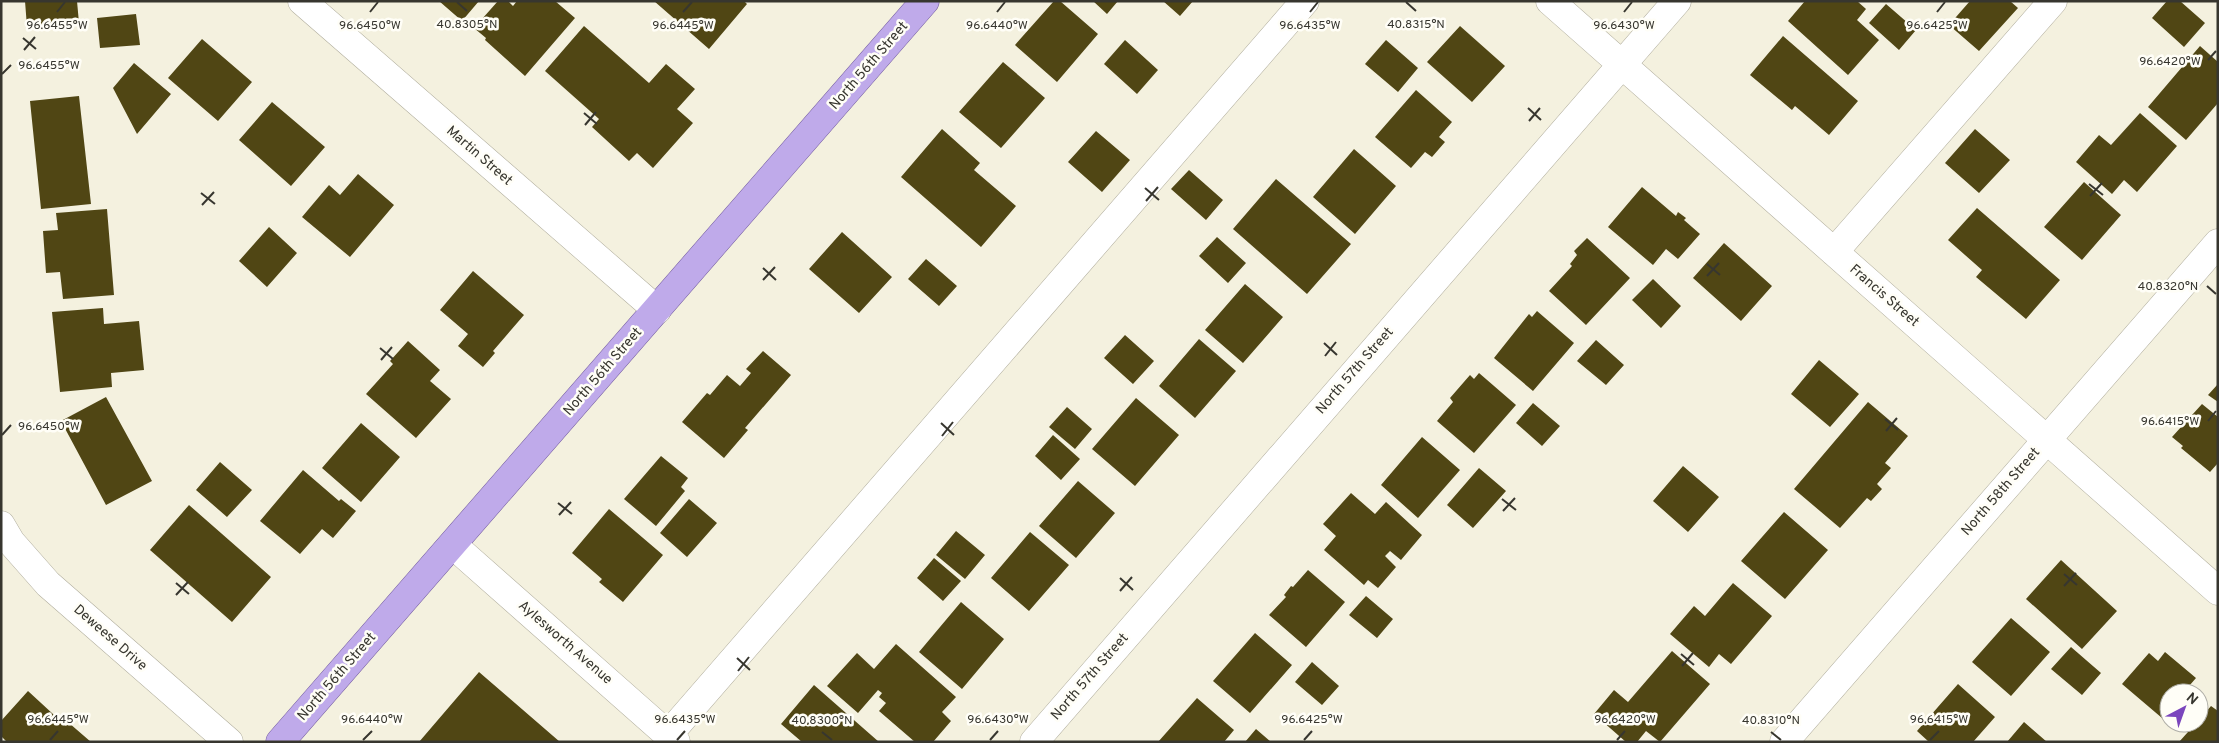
<svg xmlns="http://www.w3.org/2000/svg" width="2219" height="743" viewBox="0 0 2219 743" font-family="Overpass,sans-serif">
<rect width="100%" height="100%" fill="#f4f1df"/>
<path fill="#504614" d="M25 1H77L79 23 27 27Z
M439 1H479L462 21Z
M498 1H508L513 6 517 1H555L575 18 525 76 485 40 486 38 474 28Z
M654 1H744L747 4 709 49Z
M1054 1H1060L1098 34 1057 82 1015 45Z
M1093 1H1118L1107 14Z
M1163 1H1193L1180 16Z
M1805 1H1857L1866 9 1857 20 1879 40 1848 75 1788 21Z
M1970 1H2010L2018 8 1979 51 1949 25Z
M2167 1H2180L2205 23 2184 47 2152 18Z
M1886 4 1916 30 1899 50 1869 23Z
M136 14 140 45 100 48 97 18Z
M584 26 649 83 666 64 695 89 677 109 693 123 653 168 637 153 629 161 592 127 599 119 545 71Z
M1460 26 1505 66 1472 102 1427 62Z
M1783 36 1858 101 1829 135 1795 106 1792 110 1750 75Z
M202 39 252 82 218 121 168 78Z
M1125 40 1158 70 1137 94 1104 64Z
M1386 40 1418 68 1398 92 1365 64Z
M2200 46 2218 62V103L2186 140 2148 107Z
M1003 62 1045 98 1001 148 959 112Z
M134 63 171 94 137 134 113 88Z
M1416 90 1452 122 1439 137 1445 142 1432 157 1425 152 1411 168 1375 137Z
M79 96 91 204 41 209 30 101Z
M272 102 325 147 291 186 239 140Z
M2140 113 2177 146 2137 192 2124 180 2112 194 2076 162 2099 135 2111 145Z
M942 129 980 163 974 170 1016 206 981 247 901 177Z
M1975 129 2010 160 1979 193 1945 163Z
M1096 131 1130 160 1102 192 1068 162Z
M1354 149 1396 186 1355 234 1313 197Z
M1189 170 1223 200 1206 220 1171 189Z
M358 174 394 205 350 257 302 217 329 185 340 195Z
M1276 179 1351 244 1307 294 1233 229Z
M2084 182 2121 215 2082 260 2044 227Z
M1642 187 1676 216 1678 212 1686 218 1684 220 1700 234 1678 259 1666 249 1653 265 1608 227Z
M1977 208 2060 280 2026 319 1976 277 1982 270 1948 240Z
M107 209 114 295 63 299 60 272 46 273 43 231 58 230 56 213Z
M269 227 297 253 267 287 239 261Z
M842 232 892 277 859 313 809 269Z
M1217 237 1246 263 1228 283 1199 256Z
M1587 238 1630 278 1586 325 1549 291 1572 266 1570 264 1577 255 1574 251Z
M1724 243 1772 286 1741 321 1693 278Z
M926 259 957 286 939 306 908 279Z
M473 271 524 315 493 351 495 353 483 367 458 346 468 334 440 310Z
M1653 279 1681 306 1661 328 1632 300Z
M1245 284 1283 317 1243 363 1205 330Z
M103 308 104 324 139 321 144 370 111 373 112 387 60 392 52 312Z
M1537 311 1574 343 1533 391 1494 358 1529 314 1532 317Z
M1125 335 1154 361 1133 384 1104 358Z
M1199 339 1236 371 1195 418 1159 386Z
M1596 340 1624 365 1606 385 1577 361Z
M408 341 440 370 430 381 451 399 416 438 366 394 393 364 390 361Z
M763 351 791 375 745 428 748 430 724 458 682 422 707 393 710 395 727 375 740 386 751 373 746 369Z
M1819 360 1859 394 1830 427 1791 394Z
M1479 373 1516 405 1474 453 1437 421 1453 402 1450 398 1470 375 1474 379Z
M2218 384V402L2208 395Z
M106 397 152 481 106 505 61 421Z
M1136 398 1179 435 1135 486 1092 449Z
M1868 402 1908 436 1885 463 1891 468 1877 484 1882 489 1871 501 1867 498 1840 528 1794 489Z
M1533 403 1560 426 1542 446 1516 423Z
M2202 404 2218 417V463L2210 472 2181 448 2183 446 2172 437Z
M1067 407 1092 429 1075 449 1049 427Z
M361 423 400 457 361 502 322 468Z
M1053 435 1080 459 1061 480 1035 456Z
M1422 437 1460 470 1418 518 1381 485Z
M661 456 688 478 681 487 685 491 656 526 624 499Z
M220 462 252 490 227 517 196 490Z
M1683 466 1719 497 1688 532 1653 501Z
M1479 468 1506 491 1473 528 1447 505Z
M303 470 339 501 341 499 356 511 333 538 322 529 300 554 260 521Z
M1078 481 1115 513 1076 558 1039 526Z
M1351 493 1375 514 1386 502 1422 535 1401 560 1390 551 1385 556 1396 567 1378 588 1368 580 1364 585 1324 550 1336 536 1323 524Z
M689 499 717 523 687 557 660 533Z
M189 505 271 577 232 622 150 550Z
M609 509 663 555 623 602 599 582 602 579 572 553Z
M1784 512 1828 550 1785 599 1741 561Z
M956 531 985 555 965 579 936 555Z
M1030 532 1069 565 1029 611 991 578Z
M934 558 961 581 943 601 917 578Z
M2061 560 2117 611 2082 649 2026 599Z
M1308 570 1345 602 1306 647 1269 615 1286 597 1284 595 1291 586 1293 587Z
M1733 583 1772 616 1731 664 1719 654 1709 667 1670 634 1694 606 1705 616Z
M1366 596 1393 619 1377 638 1349 615Z
M961 602 1004 639 962 689 919 652Z
M2011 618 2050 652 2011 696 1972 662Z
M1255 633 1292 665 1250 713 1213 681Z
M896 644 956 697 942 712 951 721 933 742H915L879 711 886 703 879 697 882 693 878 690 858 713 827 686 857 653 874 669Z
M2071 647 2101 673 2082 695 2051 669Z
M1672 651 1710 684 1660 742 1646 731 1637 742H1626L1594 714 1614 690 1628 702Z
M2165 652 2196 678 2183 693H2169V710L2162 718 2122 684 2149 653 2158 661Z
M1312 662 1339 686 1322 705 1295 682Z
M479 672 560 742H419Z
M1958 684 1995 717 1973 742H1929L1917 731Z
M814 685 879 742H802L781 724Z
M28 691 66 726 69 723 91 742H7L1 736V721Z
M1197 698 1234 730 1224 742H1158Z
M2211 706 2218 711V742H2179L2196 723H2199V720Z
M2024 722 2047 742H2007Z
M1256 729 1271 742H1245Z"/>
<g fill="none" stroke-linecap="round" stroke-linejoin="round">
<defs>
<path id="minor" d="M302 1 657 310
M1550 1 2218 591
M1834 252 2053 1
M1 525 11 542 48 584 229 742
M453 545 676 742
M668 735 1305 1
M1034 742 1677 1
M1784 742 2218 243"/>
<path id="major" d="M280 742 925 1"/>
</defs>
<use href="#minor" stroke="#b1ae9e" stroke-width="29"/>
<use href="#major" stroke="#745d9f" stroke-width="29"/>
<use href="#minor" stroke="#fff" stroke-width="28"/>
<use href="#major" stroke="#bfaaea" stroke-width="28"/>
</g>
<path fill="none" stroke="#37362f" stroke-width="2" d="M457 2 467 11M1406 2 1416 11M57 12 65 2M370 12 378 2M683 12 692 2M997 12 1005 2M1310 12 1318 2M1624 12 1632 2M1937 12 1945 2M23 38 36 49M24 50 35 37M2208 60 2216 51M2 74 11 65M1528 108 1541 120M584 113 597 124M1529 121 1540 108M585 125 596 112M2089 184 2103 195M1145 188 1159 200M201 193 215 204M2090 196 2102 183M1146 201 1158 187M202 205 214 192M1707 264 1720 275M763 268 776 280M1707 276 1719 263M763 280 775 267M2207 286 2216 294M1324 343 1337 355M380 348 393 359M1325 356 1336 342M381 360 392 347M1885 419 1898 430M2208 421 2216 411M941 423 954 435M1886 431 1897 418M2 435 11 425M942 436 953 422M1502 499 1516 510M558 503 572 514M1503 511 1515 498M559 515 571 502M2064 574 2077 585M1120 578 1133 590M176 583 189 594M2064 586 2076 573M1120 591 1132 577M176 595 188 582M1681 654 1694 665M737 658 750 670M1682 666 1693 653M738 671 749 657M822 732 832 740M1771 732 1781 740M50 740 58 731M363 740 372 731M677 740 685 731M990 740 998 731M1304 740 1312 731M1617 740 1625 731M1930 740 1939 731"/>
<g text-anchor="middle" dominant-baseline="central" stroke-width="5" stroke-linejoin="round" paint-order="stroke">
<g font-size="14" fill="#37362f" stroke="#fffef7">
<text transform="translate(869 66) rotate(-49)">North 56th Street</text>
<text transform="translate(479 156) rotate(41)">Martin Street</text>
<text transform="translate(1884 296) rotate(41)">Francis Street</text>
<text transform="translate(1355 371) rotate(-49)">North 57th Street</text>
<text transform="translate(603 372) rotate(-49)">North 56th Street</text>
<text transform="translate(2001 492) rotate(-49)">North 58th Street</text>
<text transform="translate(110 638) rotate(41)">Deweese Drive</text>
<text transform="translate(565 643) rotate(41)">Aylesworth Avenue</text>
<text transform="translate(337 677) rotate(-49)">North 56th Street</text>
<text transform="translate(1090 677) rotate(-49)">North 57th Street</text>
</g>
</g>
<g font-size="12" text-anchor="middle" fill="#37362f" stroke="#fffef7" stroke-width="5" stroke-linejoin="round" paint-order="stroke">
<text x="467" y="28">40.8305°N</text>
<text x="1416" y="28">40.8315°N</text>
<text x="57" y="29">96.6455°W</text>
<text x="370" y="29">96.6450°W</text>
<text x="683" y="29">96.6445°W</text>
<text x="997" y="29">96.6440°W</text>
<text x="1310" y="29">96.6435°W</text>
<text x="1624" y="29">96.6430°W</text>
<text x="1937" y="29">96.6425°W</text>
<text x="2170" y="65">96.6420°W</text>
<text x="49" y="69">96.6455°W</text>
<text x="2168" y="290">40.8320°N</text>
<text x="2170" y="425">96.6415°W</text>
<text x="49" y="430">96.6450°W</text>
<text x="58" y="723">96.6445°W</text>
<text x="372" y="723">96.6440°W</text>
<text x="685" y="723">96.6435°W</text>
<text x="998" y="723">96.6430°W</text>
<text x="1312" y="723">96.6425°W</text>
<text x="1625" y="723">96.6420°W</text>
<text x="1939" y="723">96.6415°W</text>
<text x="822" y="724">40.8300°N</text>
<text x="1771" y="724">40.8310°N</text>
</g>
<rect width="2219" height="743" fill="none" stroke="#37362f" stroke-width="5"/>
<g transform="translate(2184 708) rotate(41)"><circle r="24" fill="#fffef7" stroke="#afaea7"/>
<path d="M0-4L9 19L0 12L-9 19Z" fill="#7b46bd"/>
<text y="-8" font-size="14" font-weight="bold" text-anchor="middle" fill="#37362f">N</text>
</g>
</svg>
